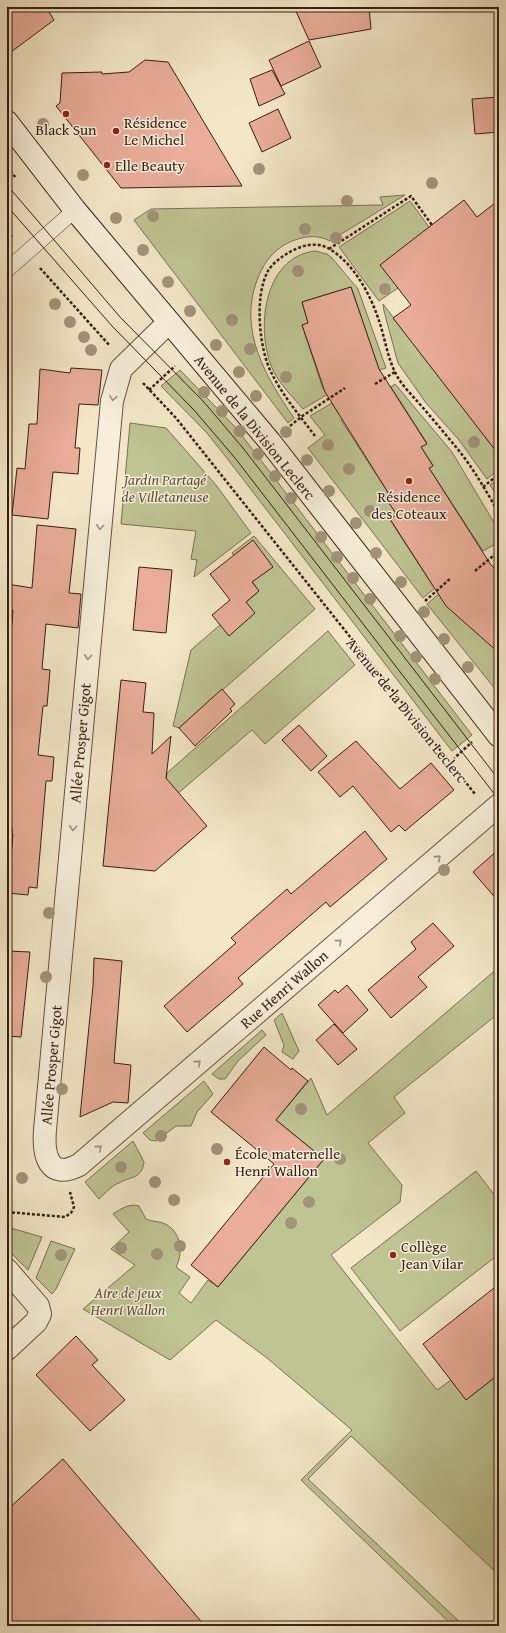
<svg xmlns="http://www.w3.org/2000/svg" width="506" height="1633" viewBox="0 0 506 1633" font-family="'Gentium Book Plus',serif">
<rect width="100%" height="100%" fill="#f3e7c8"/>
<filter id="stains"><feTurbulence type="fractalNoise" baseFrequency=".005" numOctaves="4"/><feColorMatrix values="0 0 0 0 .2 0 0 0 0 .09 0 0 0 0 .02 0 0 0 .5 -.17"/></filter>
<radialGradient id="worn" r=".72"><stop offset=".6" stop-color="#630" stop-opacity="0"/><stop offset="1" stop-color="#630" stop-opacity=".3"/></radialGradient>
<path fill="#bfc493" stroke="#7b7054" d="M405 195 330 241C315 233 299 237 284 245 270 254 263 265 257 280 238 331 266 377 294 418L288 423 134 220 151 209 383 205 380 197Z
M410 201 429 227 398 288 379 301 339 247Z
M315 251 327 254 332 258 358 289 386 368 379 370 351 287 302 302 308 323 302 325 323 389 341 383 343 385 303 409C293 397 280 385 273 370 255 331 263 257 315 251Z
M383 304 499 454V469L487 479 459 440 426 403 398 363 384 311Z
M180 370 236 428 472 735 452 751 226 457 206 432 161 386Z
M395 384 452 452 499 531V542L483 551 429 468 433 465 421 447 427 443 391 387Z
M332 403 339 414 359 408 341 420 389 494 386 497 397 515 390 520 433 586 449 576 423 598 308 448 325 435 310 416Z
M130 423 166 428 216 485 251 533 194 577 197 560 191 559 196 531 121 524Z
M499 478V499L490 485Z
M254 536 315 609 179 728 173 726 191 650 259 591 232 553Z
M454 581 499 653V694L427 604Z
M328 631 355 665 265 744 252 730 162 807 167 773Z
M499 967V1013L394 1097 405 1113 368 1143 402 1185 400 1202 331 1255 437 1390 451 1380 466 1400 499 1374V1575L351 1436 308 1479 464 1626H453L301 1480 352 1430 267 1358 216 1320 170 1360 83 1309 135 1265 111 1249 129 1232 113 1214C121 1209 129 1203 139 1206L146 1219C153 1222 161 1221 167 1225 182 1234 183 1254 176 1267L190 1277 179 1293 191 1303 208 1280 218 1287 324 1159 276 1120 311 1078 327 1115Z
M282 1013 299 1051 293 1059 282 1052 284 1045 274 1020Z
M262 1030 266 1035 238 1061 225 1079H219L212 1074Z
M204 1081 213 1094 197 1112 191 1126H176L156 1141 150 1140 143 1133Z
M133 1141 144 1162C142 1179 131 1176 119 1183 111 1186 106 1193 99 1199L85 1182Z
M476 1171 499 1201V1254L400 1331 351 1268Z
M7 1227 42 1237 28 1270 7 1249Z
M51 1241 75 1249 56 1289 52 1294 36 1278Z"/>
<path fill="#e9ad99" stroke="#371d14" d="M7 7H46L54 20 7 55Z
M294 7H369L371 29 309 40Z
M309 41 321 67 281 86 269 60Z
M145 60 168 62 242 186 121 188 56 106 60 103 62 73 102 72V74L129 72Z
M272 70 285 94 259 106 250 79Z
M499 97V132L475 134 472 99Z
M278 109 291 138 262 152 249 123Z
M464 200 477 217 499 200V455L393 318 411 305 380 265Z
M351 287 379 369 427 444 421 447 433 466 429 468 491 565 499 572V653L446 606 390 519 397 515 385 497 389 494 325 392 302 325 308 323 302 302Z
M71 368 102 370 98 405 79 404 75 448H80L78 474 53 472 48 519 12 515 17 468 25 469 29 424H37L40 369 70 373Z
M37 525 76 529 69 593 81 594 78 628 46 624 42 669 50 670 47 706H43L38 755 54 757 52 781H46L37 888 29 887 28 895 8 893 13 834H12V827H7V657H9L13 610 7 609V584L32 588Z
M253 540 273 567 252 582 259 591 246 602 255 613 229 636 212 615 230 600 210 574Z
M139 567 172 570 166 633 133 630Z
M121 680 146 683 143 712 154 713 152 754 171 736 166 778 207 826 155 871 103 866Z
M222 689 235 704 230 709 232 711 195 746 179 728Z
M299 725 327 756 311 771 282 740Z
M356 741 400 789 431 763 454 790 405 831 399 825 391 832 353 786 340 797 318 772Z
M365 831 387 859 330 907 326 902 238 978 243 984 187 1032 164 1006 236 943 231 938 287 889 291 894Z
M499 849V902L473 872Z
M433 923 454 946 418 977 427 987 391 1018 368 990 416 949 411 942Z
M7 951 30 952 21 1037 7 1036Z
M94 958 122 961 114 1063 131 1065 128 1103 113 1102 80 1117 93 986Z
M347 985 368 1010 343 1033 318 1005 335 990 338 993Z
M334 1024 357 1049 338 1065 316 1040Z
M264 1047 291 1070 292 1068 308 1081 276 1120 324 1159 218 1287 191 1265 274 1164 211 1112Z
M499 1284V1374L466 1400 423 1344Z
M76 1336 98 1360 92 1365 125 1400 90 1431 36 1375Z
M63 1459 205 1626H7V1510Z"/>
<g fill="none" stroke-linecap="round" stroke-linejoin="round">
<defs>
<path id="lane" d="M7 270 75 210"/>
<path id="street" d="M168 323 121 369 112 401 45 1130C43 1154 48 1181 79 1165L499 805
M7 1270 38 1306 40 1314 36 1322 7 1349"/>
<path id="secondary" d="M7 122 75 210 270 442 499 736"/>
</defs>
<use href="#lane" stroke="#665041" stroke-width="16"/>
<use href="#street" stroke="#665041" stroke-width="24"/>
<use href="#secondary" stroke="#371d14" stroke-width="24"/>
<path stroke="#371d14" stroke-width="2.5" stroke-dasharray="3 2" stroke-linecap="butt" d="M7 167 16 178
M7 231 13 238
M329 249 411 196 432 225
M40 268 110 346
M143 383 176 418 475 794
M375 384 395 372
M149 390 175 366
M290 426 301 417 345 388
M315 436C300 416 283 396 272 374 259 350 254 296 268 271 272 264 281 257 288 253 300 246 315 241 328 248 352 262 368 290 377 315 384 333 386 352 394 370 399 382 409 392 417 401 432 418 446 435 460 452 475 471 487 493 499 513
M483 487 499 474
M475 571 499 551
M425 601 451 578
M449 763 472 742
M7 1212 65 1217 71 1213 74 1207 70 1192"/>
<use href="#lane" stroke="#f7efdb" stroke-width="15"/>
<use href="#street" stroke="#f7efdb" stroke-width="22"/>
<use href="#secondary" stroke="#f7efdb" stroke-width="22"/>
<path stroke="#371d14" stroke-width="1" d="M7 185 120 317 203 401 243 448 499 780
M7 206 112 326 194 410 235 458 499 800"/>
</g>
<g fill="#a2937a">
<circle cx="43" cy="124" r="6"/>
<circle cx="259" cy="169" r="6"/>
<circle cx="83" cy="175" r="6"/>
<circle cx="432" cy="183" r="6"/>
<circle cx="347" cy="201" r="6"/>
<circle cx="153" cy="216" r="6"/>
<circle cx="116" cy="218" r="6"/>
<circle cx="305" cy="229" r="6"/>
<circle cx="336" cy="238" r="6"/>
<circle cx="143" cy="250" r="6"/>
<circle cx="298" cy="271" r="6"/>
<circle cx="168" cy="282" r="6"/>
<circle cx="385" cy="289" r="6"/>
<circle cx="55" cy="304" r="6"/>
<circle cx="190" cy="311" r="6"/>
<circle cx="232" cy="320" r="6"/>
<circle cx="70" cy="322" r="6"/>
<circle cx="84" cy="337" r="6"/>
<circle cx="216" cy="345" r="6"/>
<circle cx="250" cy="349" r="6"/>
<circle cx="91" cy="350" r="6"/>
<circle cx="239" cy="372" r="6"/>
<circle cx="286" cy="377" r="6"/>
<circle cx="204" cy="392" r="6"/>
<circle cx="256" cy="396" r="6"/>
<circle cx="222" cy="411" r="6"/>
<circle cx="240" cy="431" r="6"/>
<circle cx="286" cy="432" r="6"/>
<circle cx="474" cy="442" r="6"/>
<circle cx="328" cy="445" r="6"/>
<circle cx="258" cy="454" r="6"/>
<circle cx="307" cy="460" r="6"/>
<circle cx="349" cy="469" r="6"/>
<circle cx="275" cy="476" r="6"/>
<circle cx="329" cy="491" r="6"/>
<circle cx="291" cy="498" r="6"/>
<circle cx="370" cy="511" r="6"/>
<circle cx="356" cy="523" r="6"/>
<circle cx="321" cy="537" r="6"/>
<circle cx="376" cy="553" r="6"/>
<circle cx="337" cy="557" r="6"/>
<circle cx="353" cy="578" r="6"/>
<circle cx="401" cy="582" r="6"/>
<circle cx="370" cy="599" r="6"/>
<circle cx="424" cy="612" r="6"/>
<circle cx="400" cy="636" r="6"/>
<circle cx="444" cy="639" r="6"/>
<circle cx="416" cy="657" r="6"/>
<circle cx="468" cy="667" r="6"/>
<circle cx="435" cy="679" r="6"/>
<circle cx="444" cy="870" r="6"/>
<circle cx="49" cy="913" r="6"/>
<circle cx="46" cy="977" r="6"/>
<circle cx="62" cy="1089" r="6"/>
<circle cx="301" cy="1109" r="6"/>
<circle cx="161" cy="1136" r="6"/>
<circle cx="217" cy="1149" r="6"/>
<circle cx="340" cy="1159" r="6"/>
<circle cx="121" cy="1167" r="6"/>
<circle cx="22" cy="1178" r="6"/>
<circle cx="155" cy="1182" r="6"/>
<circle cx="174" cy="1200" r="6"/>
<circle cx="309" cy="1202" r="6"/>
<circle cx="291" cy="1223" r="6"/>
<circle cx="180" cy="1246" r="6"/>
<circle cx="121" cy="1248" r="6"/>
<circle cx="157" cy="1254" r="6"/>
<circle cx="61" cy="1255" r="6"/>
</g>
<defs><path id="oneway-chevron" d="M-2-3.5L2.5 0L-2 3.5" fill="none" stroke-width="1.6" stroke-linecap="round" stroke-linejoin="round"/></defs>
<g stroke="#a19081">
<use href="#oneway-chevron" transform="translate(113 398) rotate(99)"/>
<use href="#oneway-chevron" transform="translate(100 527) rotate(95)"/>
<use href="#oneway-chevron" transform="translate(88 657) rotate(95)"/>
<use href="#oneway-chevron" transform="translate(73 828) rotate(95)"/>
<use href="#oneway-chevron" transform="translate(438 858) rotate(-41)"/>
<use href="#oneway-chevron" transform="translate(339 942) rotate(-41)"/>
<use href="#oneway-chevron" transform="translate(198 1063) rotate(-41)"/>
<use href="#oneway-chevron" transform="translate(99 1148) rotate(-41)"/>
</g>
<g fill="#8f2418" stroke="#f7efdb" stroke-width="1.5">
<circle cx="66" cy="114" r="4"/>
<circle cx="116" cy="131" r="4"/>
<circle cx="107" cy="165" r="4"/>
<circle cx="409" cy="481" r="4"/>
<circle cx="227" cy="1162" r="4"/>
<circle cx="393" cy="1255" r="4"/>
</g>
<g text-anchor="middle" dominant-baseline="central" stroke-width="3" stroke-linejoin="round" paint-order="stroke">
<g font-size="15" fill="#371d14" stroke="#f7efdb" text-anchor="start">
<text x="124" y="122">Résidence<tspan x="124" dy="17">Le Michel</tspan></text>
<text x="66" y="129" text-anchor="middle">Black Sun</text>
<text x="115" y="165">Elle Beauty</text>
<text x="409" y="496" text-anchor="middle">Résidence<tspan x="409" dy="17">des Coteaux</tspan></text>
<text x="235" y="1153">École maternelle<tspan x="235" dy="17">Henri Wallon</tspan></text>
<text x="401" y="1246">Collège<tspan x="401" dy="17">Jean Vilar</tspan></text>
</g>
<g font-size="15" fill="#371d14" stroke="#f7efdb">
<text transform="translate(255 427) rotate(51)">Avenue de la Division Leclerc</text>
<text transform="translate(407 710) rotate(51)">Avenue de la Division Leclerc</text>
<text transform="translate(80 743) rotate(-85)">Allée Prosper Gigot</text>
<text transform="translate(284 989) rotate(-41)">Rue Henri Wallon</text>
<text transform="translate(51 1065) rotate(-85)">Allée Prosper Gigot</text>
</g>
<g font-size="15" font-style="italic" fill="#604f3a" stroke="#f7efdb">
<text x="165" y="479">Jardin Partagé<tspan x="165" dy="17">de Villetaneuse</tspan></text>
<text x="128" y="1292">Aire de jeux<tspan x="128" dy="17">Henri Wallon</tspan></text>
</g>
</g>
<rect width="506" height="1633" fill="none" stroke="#f3e7c8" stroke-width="24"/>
<rect x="8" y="8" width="490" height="1617" fill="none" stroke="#371d14" stroke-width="2"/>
<rect x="12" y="12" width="482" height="1609" fill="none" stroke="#371d14"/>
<rect width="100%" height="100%" filter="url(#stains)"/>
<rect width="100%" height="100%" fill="url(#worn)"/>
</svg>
